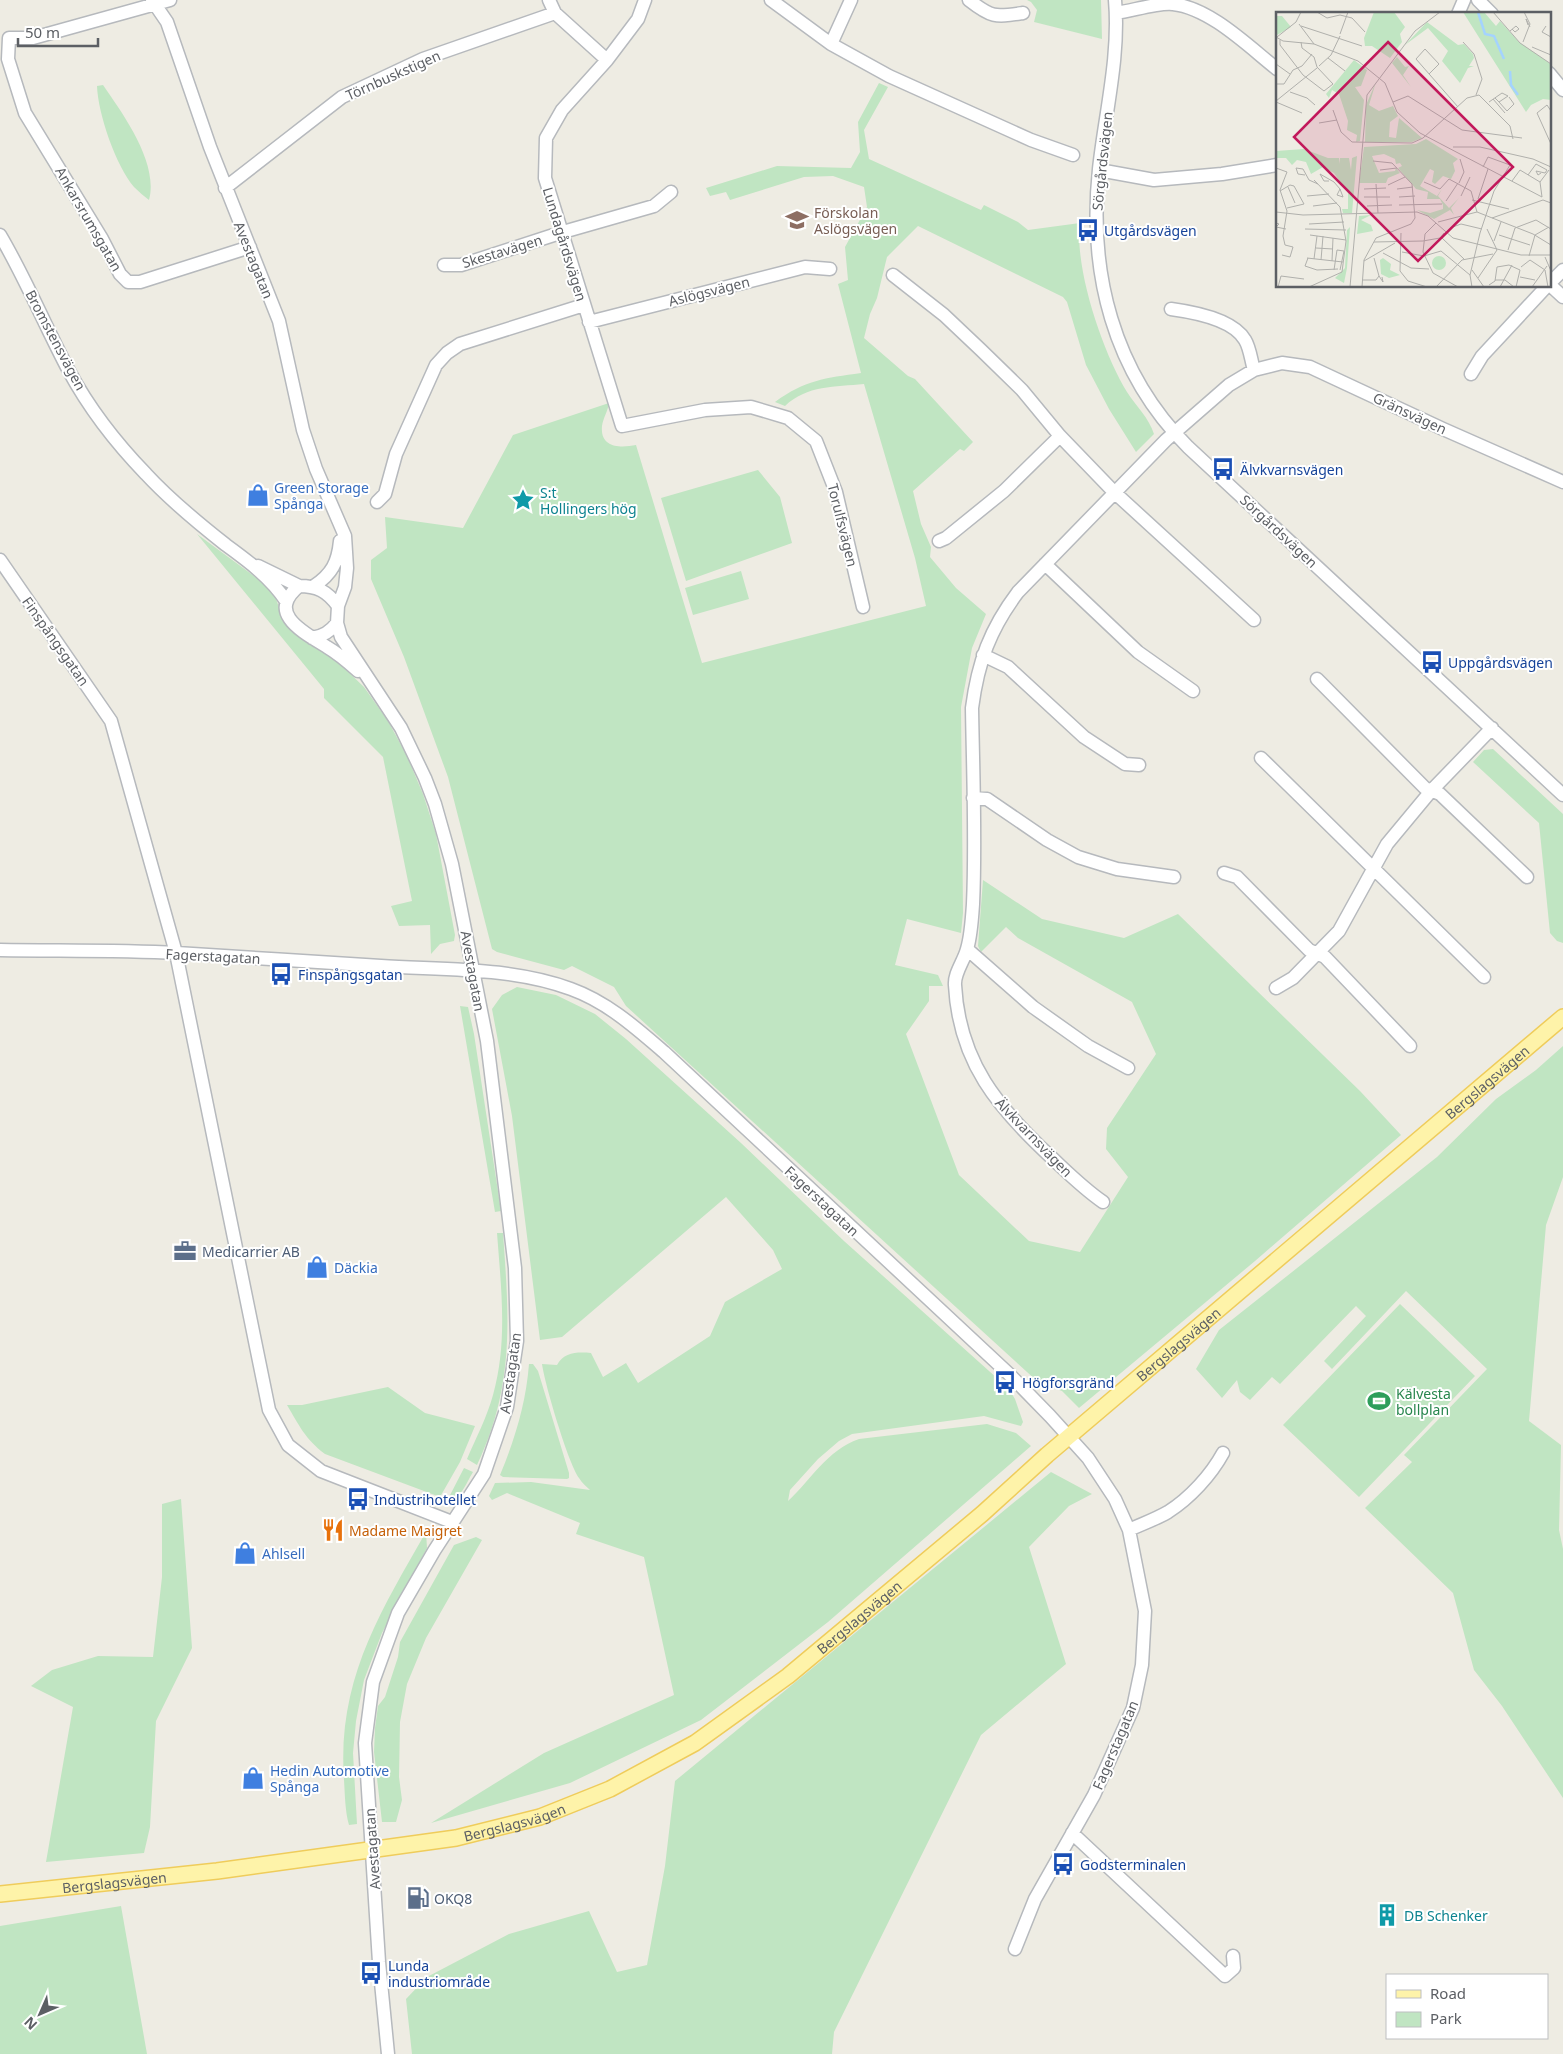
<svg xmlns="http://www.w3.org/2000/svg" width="1563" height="2054" viewBox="0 0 1563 2054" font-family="'Noto Sans',sans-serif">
<rect width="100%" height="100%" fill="#eeece3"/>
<path fill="#c0e5c2" d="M1027 0H1101L1102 39 1034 22 1037 10 1031 2Z
M879 83 888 87 864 130 869 159 981 210 984 205 1018 222 1028 230 1080 223C1074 268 1103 353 1127 392 1136 406 1149 418 1154 434L1136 452 1109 409 1086 365 1067 302 1063 297 918 226 887 257 877 298 870 314 864 338 908 376 915 379 973 442 964 451 960 449 913 491 921 524 931 547 930 557 956 588 986 614 972 648 961 707 963 913 961 933 907 919 895 965 938 975 943 986H929V1001L906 1034 959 1175 1029 1241 1080 1252 1128 1177 1106 1149 1107 1128 1156 1054 1132 1002 1018 938 1006 927 981 952 978 946 983 880 1042 919 1124 938 1178 914 1360 1091 1401 1135 1255 1261 1079 1408 1062 1391 1038 1382 626 1006 614 987 572 966 564 970 497 952 492 949 448 777 404 657 371 579V560L387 548 385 517 463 528 513 435 609 403C608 411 603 418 602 426 600 448 620 448 636 445L702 663 926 606 915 558 864 384C835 387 807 385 785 406L775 402C805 380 825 378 861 373L838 284 848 280 845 247 867 207 864 187 833 176 804 177 730 200 726 192 710 196 706 188 777 166 851 168 860 152 858 122Z
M103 85C123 114 159 163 149 200 144 196 139 192 134 187 116 166 98 114 97 86Z
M758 470 780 497 792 543 686 581 661 498Z
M197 534 273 590 284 622 292 632 338 662 364 687 388 721 407 756 423 794 436 834 455 935 454 941 440 944 431 954 430 925 399 926 391 906 412 901 383 757 324 698V689Z
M741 571 749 599 693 615 685 588Z
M1493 749 1563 814V943L1557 941 1550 933 1539 823 1473 762 1484 750Z
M517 987 556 995 595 1014 626 1039 741 1143 844 1241 1008 1388 1015 1399 1023 1422 1021 1426 984 1416 852 1434 839 1441 818 1459 790 1490 788 1501C811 1480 827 1450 859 1439L987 1424 1016 1433 1031 1446 828 1622 701 1720 570 1783 431 1823 544 1753 674 1695 644 1557 576 1534 580 1523 507 1493 492 1500 489 1496 495 1483 531 1482 590 1490C586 1486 582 1483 579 1478 568 1462 545 1385 542 1364L557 1365C564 1352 577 1352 591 1353L603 1377 626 1363 638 1383 710 1336 725 1302 782 1269 773 1250 726 1197 562 1337 540 1340 512 1116 492 1009 502 995Z
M460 1006 468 1007 474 1034 501 1211 495 1212Z
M1563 1046V1177L1546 1225 1529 1421 1561 1445 1559 1530 1563 1549V1798L1502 1706 1474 1670 1453 1593 1365 1508 1412 1462 1404 1455 1487 1369 1406 1291 1332 1369 1324 1361 1366 1316 1356 1306 1280 1384 1272 1377 1250 1400 1240 1392 1237 1380 1222 1398 1196 1369 1219 1330 1437 1157 1496 1099 1536 1070Z
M497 1233H503C509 1317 515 1385 477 1465L467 1459C476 1438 487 1417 493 1395 508 1342 501 1287 497 1233Z
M1400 1304 1475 1376 1359 1497 1283 1425Z
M529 1364H533L538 1371 542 1384 569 1473V1478L567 1479 503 1477 500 1475C515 1439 526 1403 529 1364Z
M388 1387 425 1413 475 1426 460 1462 440 1497 325 1454C305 1439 299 1425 287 1405H302Z
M464 1468 473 1472C466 1483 461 1500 447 1501Z
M1051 1472 1092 1494 1069 1506 1029 1547 1066 1664 981 1735 834 2032 832 2054H412L406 1999 427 1977 509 1934 589 1911 617 1972 647 1965 665 1866 675 1781Z
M181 1499 192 1648 156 1721 150 1827 144 1853 46 1862 73 1707 31 1686 52 1670 98 1656 153 1657 162 1577V1504Z
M426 1532 427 1548 382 1633 364 1680 356 1721 353 1753 357 1824 349 1825C345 1811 345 1795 344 1780 337 1681 379 1614 426 1532Z
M476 1537 482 1540 426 1638 407 1684 400 1722 399 1777 402 1800 396 1822H382L374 1752 375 1728 378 1706 385 1697 398 1657 400 1642 454 1545Z
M121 1906 147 2054H0V1926Z"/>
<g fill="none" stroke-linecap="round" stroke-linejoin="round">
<defs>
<path id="minor" d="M152 0 167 22 210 147 279 321 303 430 316 469 345 536 347 568 345 587 338 606 337 623 341 637 401 728 425 778 435 804 452 864 487 1041 515 1268 517 1341 507 1407 484 1474 434 1551 398 1613 373 1682 365 1743 379 1962 388 2054
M170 0 33 38H9L8 59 25 113 102 239 120 274 128 282H140L250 247
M549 0 555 13 607 60
M645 0 638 19 607 60 562 110 546 138 545 178 622 426 705 410 751 407 788 418 816 441 836 492 863 607
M771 0 831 44 889 76 1031 140 1073 155
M969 0C992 18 995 17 1023 13
M1115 0C1120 56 1105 114 1099 169 1088 272 1113 372 1188 447L1563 795
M1478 0 1492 14
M1116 13C1132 11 1159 2 1173 4 1210 8 1248 46 1277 69
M1458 14 1464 0
M831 44 851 0
M1549 73 1563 90
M1099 170 1154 180 1222 174 1277 165
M225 188 342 97 423 59 555 13
M0 235C26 279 45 326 69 371 89 408 117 444 146 474 170 500 198 523 226 545 248 561 271 578 286 601
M444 265H461L563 232 654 206 671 192
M893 275 944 315 981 350 1022 390 1060 436 1114 492 1254 620
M1549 284 1563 270
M1549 284 1563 297
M1171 309C1193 312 1233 319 1245 340 1250 348 1251 360 1254 370
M589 322 805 267 830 269
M1471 374 1482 356 1547 286
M377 502 385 494 396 454 436 365 447 353 460 344 584 305
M939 541 946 538 1004 491 1060 436
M0 560 111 721 176 953 269 1410 288 1445 321 1471 452 1522
M1045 564 1138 652 1193 691
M258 566 299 586
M314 586C332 574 338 562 340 541
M338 606C327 591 317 586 299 586 265 614 305 633 327 647 339 654 348 662 358 671
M312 638C323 636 330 632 337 623
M983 655 1008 667 1084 737 1125 764 1139 765
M1317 679 1425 788 1440 794 1527 877
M1261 758 1484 977
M973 798 987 799 1047 840 1078 857 1117 869 1174 877
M1224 873 1237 877 1309 950 1325 957 1410 1046
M967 949 1033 1007 1088 1046 1128 1068
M0 950C59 951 118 950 177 953 245 957 313 962 381 966 443 970 512 967 571 989 607 1002 635 1027 664 1052L1010 1375 1050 1416 1088 1458 1115 1499 1129 1530 1145 1611 1142 1665 1133 1708 1094 1795 1035 1899 1015 1949
M1276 988 1293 978 1339 931 1387 844 1431 791 1492 728
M1103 1202C1084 1189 1068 1173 1052 1158 998 1108 959 1062 955 985 954 973 964 961 967 949 971 936 972 919 973 904 976 839 973 773 972 708 978 662 990 629 1018 592L1166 440 1229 385 1254 370 1282 363 1310 367 1443 429 1563 482
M1129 1530C1142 1524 1156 1519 1168 1512 1190 1498 1211 1475 1223 1453
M1072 1833 1225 1976 1234 1968 1233 1956"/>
<g id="major">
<path id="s1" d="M0 1894 217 1871 456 1838 540 1817 610 1789 695 1743 788 1676 982 1514 1047 1455 1563 1017"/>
</g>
</defs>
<use href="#minor" stroke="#b6b9bd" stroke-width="15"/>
<use href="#major" stroke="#efcc5b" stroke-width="18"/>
<use href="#minor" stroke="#fff" stroke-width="12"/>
<use href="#major" stroke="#fef3a9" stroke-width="15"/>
</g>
<defs>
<symbol id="school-bare" viewBox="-9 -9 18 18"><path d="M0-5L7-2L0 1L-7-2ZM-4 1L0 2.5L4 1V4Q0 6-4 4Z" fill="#8d6e63" stroke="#fff" stroke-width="2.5" paint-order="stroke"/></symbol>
<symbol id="bus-bare" viewBox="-9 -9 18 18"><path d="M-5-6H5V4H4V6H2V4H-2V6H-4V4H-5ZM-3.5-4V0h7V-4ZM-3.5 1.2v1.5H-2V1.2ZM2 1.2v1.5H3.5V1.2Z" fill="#1a4fb4" stroke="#fff" stroke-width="2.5" paint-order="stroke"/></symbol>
<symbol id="shop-bare" viewBox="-9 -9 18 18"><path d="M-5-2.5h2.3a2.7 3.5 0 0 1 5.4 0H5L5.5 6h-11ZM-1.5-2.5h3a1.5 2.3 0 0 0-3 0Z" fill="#3f7fe0" stroke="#fff" stroke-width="2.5" paint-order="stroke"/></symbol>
<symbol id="sight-bare" viewBox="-9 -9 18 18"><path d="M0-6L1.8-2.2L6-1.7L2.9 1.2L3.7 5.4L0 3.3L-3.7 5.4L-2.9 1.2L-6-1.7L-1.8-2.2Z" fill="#0f9aa8" stroke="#fff" stroke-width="2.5" paint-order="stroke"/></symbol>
<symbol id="office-bare" viewBox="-9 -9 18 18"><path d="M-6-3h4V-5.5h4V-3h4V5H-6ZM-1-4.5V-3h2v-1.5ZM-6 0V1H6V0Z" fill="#5c6f8a" stroke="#fff" stroke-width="2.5" paint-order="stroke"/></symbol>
<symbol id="stadium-bare" viewBox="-9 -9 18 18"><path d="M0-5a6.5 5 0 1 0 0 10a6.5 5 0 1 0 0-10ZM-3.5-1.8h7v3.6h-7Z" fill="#2e9e5b" stroke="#fff" stroke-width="2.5" paint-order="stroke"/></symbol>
<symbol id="restaurant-bare" viewBox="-9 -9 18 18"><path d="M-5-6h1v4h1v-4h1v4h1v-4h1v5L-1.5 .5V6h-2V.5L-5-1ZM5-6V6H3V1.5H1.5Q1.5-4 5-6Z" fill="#e8710a" stroke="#fff" stroke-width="2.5" paint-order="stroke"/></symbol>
<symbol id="fuel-bare" viewBox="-9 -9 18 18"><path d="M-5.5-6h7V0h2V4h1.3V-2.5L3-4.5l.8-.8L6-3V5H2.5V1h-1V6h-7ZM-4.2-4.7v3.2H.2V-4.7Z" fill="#5c6f8a" stroke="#fff" stroke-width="2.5" paint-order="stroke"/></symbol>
<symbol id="building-bare" viewBox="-9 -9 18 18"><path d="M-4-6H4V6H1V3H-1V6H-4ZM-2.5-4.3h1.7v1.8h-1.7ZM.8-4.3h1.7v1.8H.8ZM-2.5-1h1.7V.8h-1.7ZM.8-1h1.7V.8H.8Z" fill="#0f9aa8" stroke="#fff" stroke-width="2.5" paint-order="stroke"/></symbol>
</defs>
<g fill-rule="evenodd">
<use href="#school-bare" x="781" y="204" width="32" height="32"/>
<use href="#bus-bare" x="1072" y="214" width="32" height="32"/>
<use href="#bus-bare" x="1207" y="453" width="32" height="32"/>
<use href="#shop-bare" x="242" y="479" width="32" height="32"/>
<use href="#sight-bare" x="507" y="484" width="32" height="32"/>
<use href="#bus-bare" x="1416" y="646" width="32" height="32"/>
<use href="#bus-bare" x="265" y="958" width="32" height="32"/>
<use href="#office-bare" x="169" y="1235" width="32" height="32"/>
<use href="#shop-bare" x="301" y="1251" width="32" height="32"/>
<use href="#bus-bare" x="989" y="1366" width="32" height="32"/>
<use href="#stadium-bare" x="1363" y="1385" width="32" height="32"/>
<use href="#bus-bare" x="342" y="1483" width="32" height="32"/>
<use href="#restaurant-bare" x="317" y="1514" width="32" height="32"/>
<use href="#shop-bare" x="229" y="1537" width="32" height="32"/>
<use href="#shop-bare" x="237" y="1762" width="32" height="32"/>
<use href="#bus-bare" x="1047" y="1848" width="32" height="32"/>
<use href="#fuel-bare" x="402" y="1882" width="32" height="32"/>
<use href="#building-bare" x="1371" y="1899" width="32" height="32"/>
<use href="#bus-bare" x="355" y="1957" width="32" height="32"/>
</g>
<g text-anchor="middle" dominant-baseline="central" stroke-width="4" stroke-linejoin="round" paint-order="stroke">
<g font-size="14" fill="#5c5f64" stroke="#fff">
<text transform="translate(393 75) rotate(-24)">Törnbuskstigen</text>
<text transform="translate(1102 161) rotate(-84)">Sörgårdsvägen</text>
<text transform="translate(89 219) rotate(60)">Ankarsrumsgatan</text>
<text transform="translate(565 244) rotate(73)">Lundagårdsvägen</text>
<text transform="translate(502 251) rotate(-17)">Skestavägen</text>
<text transform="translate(254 260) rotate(68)">Avestagatan</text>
<text transform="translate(709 291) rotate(-14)">Aslögsvägen</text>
<text transform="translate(56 340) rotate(62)">Bromstensvägen</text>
<text transform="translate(1410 413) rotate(25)">Gränsvägen</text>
<text transform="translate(843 525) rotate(76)">Torulfsvägen</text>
<text transform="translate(1279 531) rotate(43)">Sörgårdsvägen</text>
<text transform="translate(56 641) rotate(55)">Finspångsgatan</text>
<text transform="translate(213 956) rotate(3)">Fagerstagatan</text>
<text transform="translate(473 971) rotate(80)">Avestagatan</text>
<text stroke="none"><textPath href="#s1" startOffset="1750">Bergslagsvägen</textPath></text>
<text transform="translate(1034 1137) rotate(46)">Älvkvarnsvägen</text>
<text transform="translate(822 1201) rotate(43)">Fagerstagatan</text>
<text stroke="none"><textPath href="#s1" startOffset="1345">Bergslagsvägen</textPath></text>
<text transform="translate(510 1373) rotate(-82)">Avestagatan</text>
<text stroke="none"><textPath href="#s1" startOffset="925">Bergslagsvägen</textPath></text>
<text transform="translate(1115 1745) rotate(-67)">Fagerstagatan</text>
<text stroke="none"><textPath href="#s1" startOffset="520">Bergslagsvägen</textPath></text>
<text transform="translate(372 1849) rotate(-94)">Avestagatan</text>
<text stroke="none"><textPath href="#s1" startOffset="115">Bergslagsvägen</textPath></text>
</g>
<g font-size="14" fill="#785e54" stroke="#fff" text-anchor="start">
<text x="814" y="212">Förskolan<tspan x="814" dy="16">Aslögsvägen</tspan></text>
</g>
<g font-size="14" fill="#164399" stroke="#fff" text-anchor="start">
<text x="1104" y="230">Utgårdsvägen</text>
<text x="1240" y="469">Älvkvarnsvägen</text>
<text x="1448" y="662">Uppgårdsvägen</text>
<text x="298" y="974">Finspångsgatan</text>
<text x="1022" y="1382">Högforsgränd</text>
<text x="374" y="1499">Industrihotellet</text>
<text x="1080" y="1864">Godsterminalen</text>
<text x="388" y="1965">Lunda<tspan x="388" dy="16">industriområde</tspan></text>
</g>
<g font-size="14" fill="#366cbe" stroke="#fff" text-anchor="start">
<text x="274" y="487">Green Storage<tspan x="274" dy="16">Spånga</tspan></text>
<text x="334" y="1267">Däckia</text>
<text x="262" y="1553">Ahlsell</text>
<text x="270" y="1770">Hedin Automotive<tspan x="270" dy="16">Spånga</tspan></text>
</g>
<g font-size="14" fill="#0d838f" stroke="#fff" text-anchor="start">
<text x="540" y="492">S:t<tspan x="540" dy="16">Hollingers hög</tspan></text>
<text x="1404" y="1915">DB Schenker</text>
</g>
<g font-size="14" fill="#4e5e75" stroke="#fff" text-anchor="start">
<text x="202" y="1251">Medicarrier AB</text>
<text x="434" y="1898">OKQ8</text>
</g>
<g font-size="14" fill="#27864d" stroke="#fff" text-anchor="start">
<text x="1396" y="1393">Kälvesta<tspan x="1396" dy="16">bollplan</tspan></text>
</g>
<g font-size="14" fill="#c56008" stroke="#fff" text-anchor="start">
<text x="349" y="1530">Madame Maigret</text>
</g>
</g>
<g transform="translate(1276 12)">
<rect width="275" height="275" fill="#eeece3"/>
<path d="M98 0H118L129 15 124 22 126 30 114 46 96 34H89L88 26ZM187 0H208L220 14 224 9 243 30 272 50 275 53V88L267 87 255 93 250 100ZM0 4H6L15 15 1 23ZM151 10 182 33 188 32 197 42 198 46 193 54H198L192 56 184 71 166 49 172 39 152 16 129 33ZM121 45 129 55 133 54 127 63 135 75 116 51ZM78 48 91 58 85 74 79 75 88 88 84 129 80 130 81 123 71 118 72 109 63 82 56 78 53 86 50 82ZM100 70 93 93 103 99 117 94 122 104 114 110 113 125 120 126 123 106 146 126 136 130H89L90 93ZM150 127 182 147 177 151 179 159 175 167 167 164 159 172 156 170 158 159 154 157 144 174 161 184 166 177 162 184 173 196 183 186 175 196 178 203 174 198 158 207 141 198 154 201 167 197V193L164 187H151L152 180 140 177 122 156 126 154 124 151 120 152 119 147 108 142 96 144 103 161 119 159 120 156 124 161 112 166 110 171H83L88 135 140 132ZM28 137 52 146H63V152L64 146H73L75 158 76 146 81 144 76 201H67L66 197H72V181L58 161 47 155 35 162 30 150 21 148 16 153 10 146H0V139ZM95 203 85 208 95 213 97 219 81 222 83 204ZM74 215 71 256 68 271 59 266 69 256 71 218ZM156 251a7 7 0 1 1 14 0a7 7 0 1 1-14 0ZM107 246 115 252 114 258 124 263 113 266 105 262 104 248Z" fill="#c0e5c2"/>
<path fill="none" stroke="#a4d3fe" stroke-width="2.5" d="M202 0 209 22 218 24 228 47M234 59 235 73 242 83"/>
<path fill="none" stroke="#b0b0ac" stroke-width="1" d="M41 0 51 6 64 3 76 6 89 20M217 0 244 31 275 52M23 12 38 32M252 13 250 7 254 15M25 14 86 34M270 14 266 20 275 25M234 19 240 14 243 17 239 20 236 17M64 22 72 0M0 25 7 29 38 32 82 49 109 71 121 100 144 121 266 185M1 25 20 10 25 0M4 28V33L27 63 48 79 57 72 41 55 38 45 26 36 25 30M187 30 198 42 206 67 200 83M247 30 254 12 248 0M256 35 275 43M52 46 69 59M0 52 14 62M43 54 55 43 64 24M153 62 163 52 149 37 140 47 182 95M0 72H8L17 58 26 54 36 42M14 80 31 86 39 93M217 87 229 101M0 89 41 56M0 90 26 101M117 90 132 84 186 118 246 126M213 90 226 81 232 84 223 90 219 86M223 90 231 99 238 92 233 85M57 98 65 120 76 130 136 131 147 126 191 86 203 83 234 114 237 127M275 99 271 93 261 101 275 132M43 111 61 108M177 135H204L257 147 275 155M0 156 11 160 4 178 11 199 7 224 9 233 17 235M104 158 121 156M29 163 22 162 20 156 27 157 33 168 42 172M252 163 260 152 271 158 269 161 260 159 262 163 265 161M53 169H48L44 162 58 170 64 177 61 183 67 185 64 177M236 169 244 158 264 170M148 170 164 177 173 167 195 179 201 200 257 222 275 233M264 170 266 185M264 170 273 158M183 171 188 160 184 147M100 172 102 201M112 173 129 165M12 175 19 191M88 177 110 176M121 177 137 175M4 179 14 173 18 174 28 192 11 196M31 184 53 182M185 184 194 165M88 185H114M123 185 139 184M202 187 212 157M196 188 233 197M170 189 182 171M123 193 166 192M37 194 61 191M91 194 116 193M0 200 27 203 141 200 152 204 177 226 245 243H275M216 206 267 188 275 191M162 210 201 200M0 211 3 212 0 215 10 217M160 211 149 222 147 240 157 261 182 275M33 212 68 210M174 216 185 212 206 217M29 217 70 218M211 217 221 238M125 221 124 259 132 269 151 275M34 223 70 228M223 223 254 233M166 226 188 247M218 229 225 210M98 230 147 229 164 226 168 221M40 236 57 237M232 238 239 216 260 208 275 217M126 240 148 244 165 239 194 263M107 241 135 256 153 257M6 243 14 245 17 235M253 244 259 223 273 215M269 245 275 259M31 246 67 250M32 246 29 254 41 258 62 257M98 246 103 264M38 247 41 224M45 248 47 224M56 249 57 226M88 249 119 231M245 255 254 248 269 258 272 275M58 258 61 238 68 239 64 258M196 258 208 275M244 265 259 268M202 266 221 238M86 268H100L103 264 107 270 106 265M219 268H229L238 275M213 273 219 269 221 255 233 253 244 258 240 275M2 275 5 264 28 267M33 275 66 260 70 229 64 195 38 168M74 275 91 83 139 19 164 0M86 275 88 248 100 226 135 212 139 206 136 172 116 151 97 149M160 275 186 248 217 242M196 275 194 263 204 221 218 179 234 153 212 145 207 155M224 275 236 253M256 275 271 254"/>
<path fill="#c2185b" fill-opacity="0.15" stroke="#c2185b" stroke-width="2.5" d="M112 30 237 155 142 249 18 125Z"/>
<rect width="275" height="275" fill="none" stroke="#5c5f64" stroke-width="2.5"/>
</g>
<rect x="1386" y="1974" width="162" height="65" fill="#ffffff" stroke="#bebfc1"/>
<rect x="1396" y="1990" width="25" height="8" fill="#fef3a9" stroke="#bebfc1"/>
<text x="1430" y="1999" font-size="15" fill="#5c5f64">Road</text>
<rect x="1396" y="2012" width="25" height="15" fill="#c0e5c2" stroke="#bebfc1"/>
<text x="1430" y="2024" font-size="15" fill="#5c5f64">Park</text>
<g transform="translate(40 2014) rotate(225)" stroke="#ffffff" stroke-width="4" paint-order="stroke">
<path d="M0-4L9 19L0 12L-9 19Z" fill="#5c5f64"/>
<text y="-8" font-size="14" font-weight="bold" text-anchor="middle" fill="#5c5f64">N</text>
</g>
<path d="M18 38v8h80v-8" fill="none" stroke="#5c5f64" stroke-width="2.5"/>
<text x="25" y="38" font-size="15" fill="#5c5f64" stroke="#ffffff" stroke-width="4" paint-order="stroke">50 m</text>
</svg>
